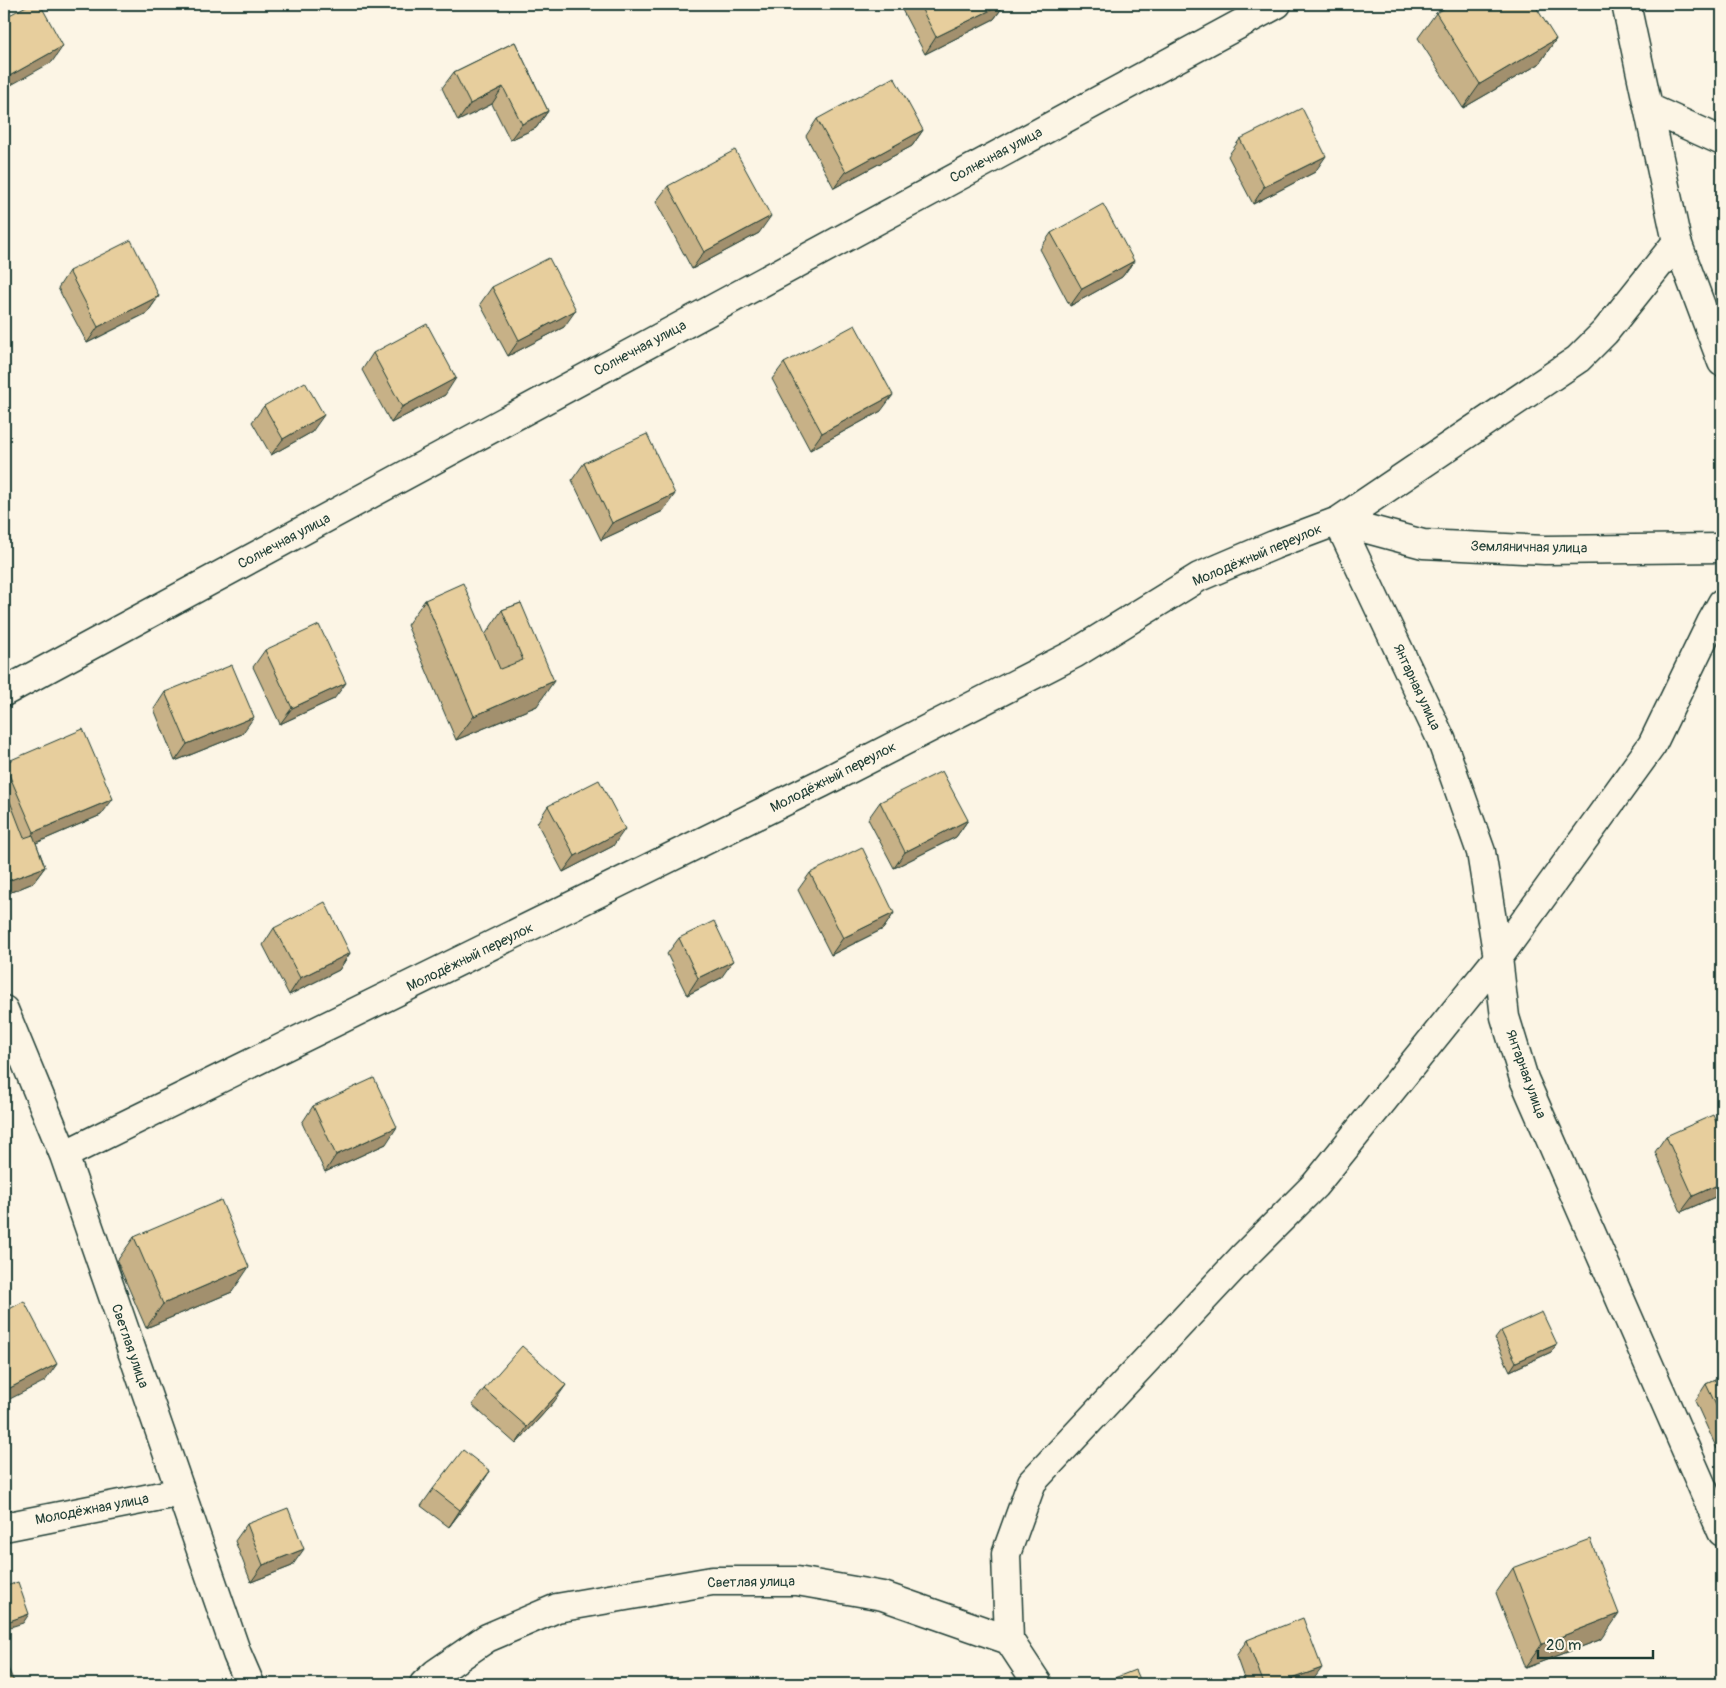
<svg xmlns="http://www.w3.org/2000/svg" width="1726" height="1688" viewBox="0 0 1726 1688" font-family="Pangolin,sans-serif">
<rect width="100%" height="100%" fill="#fcf5e5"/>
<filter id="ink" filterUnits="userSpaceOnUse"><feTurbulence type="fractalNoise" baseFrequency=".02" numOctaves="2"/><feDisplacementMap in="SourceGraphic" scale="10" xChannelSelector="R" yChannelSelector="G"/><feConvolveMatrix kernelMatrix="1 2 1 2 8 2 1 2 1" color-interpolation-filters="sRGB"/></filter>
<g filter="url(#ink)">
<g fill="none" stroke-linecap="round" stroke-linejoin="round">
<defs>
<path id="minor" d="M1649 108 1722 141
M1677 242 1722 362
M1338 521 1441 739 1481 852 1498 958 1505 1017 1524 1079 1722 1532
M1338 521 1423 544 1545 550 1722 548
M4 692 1277 4
M4 1010 64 1155 237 1654 250 1684
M64 1155 822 783 1074 654 1199 577 1274 545 1338 521 1578 359 1605 332 1677 242 1626 4
M4 1527 181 1492
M1009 1640 1006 1554 1032 1482 1242 1258 1315 1185 1498 958 1652 745 1711 623 1722 603
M424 1684 436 1673 487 1638 557 1608 712 1581H797L883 1596 1009 1640 1038 1684"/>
</defs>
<use href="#minor" stroke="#1f3d34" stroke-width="31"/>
<use href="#minor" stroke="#fcf5e5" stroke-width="28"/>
</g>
<path fill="#c7b187" stroke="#1f3d34" d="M899 4H1005L994 19 925 54Z
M1436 13 1556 39 1539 64 1463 108 1418 38Z
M515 42 548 111 536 128 510 140 492 104 458 121 442 88 454 72Z
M817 119 923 130 912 146 834 188 806 136Z
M1240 139 1315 172 1253 204 1228 156Z
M668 186 759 233 692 269 656 202Z
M1051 233 1134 261 1122 277 1070 306 1040 249Z
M69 271 159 296 147 313 87 343 58 288Z
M492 287 564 327 508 356 480 304Z
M373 353 445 395 391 423 362 370Z
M784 363 881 411 810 450 772 379Z
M264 406 312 432 271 455 252 422Z
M584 463 663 511 601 540 572 480Z
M425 600 485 635 502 610 521 603 537 706 456 740 407 625Z
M265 650 334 699 280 724 253 667Z
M165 692 242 734 175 761 154 709Z
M4 763 101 815 36 843 45 867 33 883 4 895Z
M880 802 968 820 956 837 894 868 868 819Z
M548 806 613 846 563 872 537 823Z
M810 873 894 913 883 929 831 955 798 890Z
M274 928 350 953 339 970 289 995 263 945Z
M679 938 721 978 687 995 667 954Z
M313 1106 386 1144 325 1172 302 1123Z
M1666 1136H1722V1194L1681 1212 1655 1152Z
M134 1237 232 1292 146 1328 117 1261Z
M1501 1331 1551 1352 1510 1371 1495 1339Z
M1722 1377V1446L1717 1449 1695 1401 1706 1384Z
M484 1389 554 1402 516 1444 472 1405Z
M490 1471 449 1527 421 1506 433 1489Z
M247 1524 292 1566 251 1582 235 1541Z
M1513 1568 1602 1639 1525 1668 1496 1593Z
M1247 1640 1310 1684H1246L1236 1656Z"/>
<path fill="#a2906e" stroke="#1f3d34" d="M1003 4H1005L994 19 925 54 936 37Z
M1556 39 1539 64 1463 108 1480 84Z
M63 46 52 62 4 89V79Z
M503 87 492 104 458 121 470 104Z
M548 111 536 128 510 140 522 124Z
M923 130 912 146 834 188 846 172Z
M1326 156 1315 172 1253 204 1264 187Z
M771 216 759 233 692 269 704 252Z
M1134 261 1122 277 1070 306 1082 289Z
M159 296 147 313 87 343 98 327Z
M576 310 564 327 508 356 519 340Z
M456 378 445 395 391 423 402 407Z
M893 395 881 411 810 450 822 433Z
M324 415 312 432 271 455 283 439Z
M675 494 663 511 601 540 612 523Z
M554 681 537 706 456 740 474 716Z
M346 683 334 699 280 724 292 708Z
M254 717 242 734 175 761 187 744Z
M113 799 101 815 22 849 34 832Z
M968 820 956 837 894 868 905 852Z
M625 829 613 846 563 872 575 856Z
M45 867 33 883 4 895V883L5 882Z
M894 913 883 929 831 955 843 938Z
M350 953 339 970 289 995 300 978Z
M733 961 721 978 687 995 698 978Z
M397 1127 386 1144 325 1172 336 1155Z
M1722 1183V1194L1681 1212 1693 1196Z
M249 1267 232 1292 146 1328 163 1304Z
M1557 1344 1551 1352 1510 1371 1516 1362Z
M57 1364 45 1381 4 1402V1391Z
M566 1385 554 1402 516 1444 527 1427Z
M1722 1442V1446L1717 1449Z
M490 1471 479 1488 449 1527 460 1510Z
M304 1549 292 1566 251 1582 263 1565Z
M29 1614 23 1623 4 1629V1623Z
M1619 1614 1602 1639 1525 1668 1542 1644Z
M1322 1668 1310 1684H1277Z"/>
<path fill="#e7ce9d" stroke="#1f3d34" d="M30 4H40L63 46 4 79V18Z
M919 4H1003L936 37Z
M1453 4H1534L1556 39 1480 84 1436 13Z
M515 42 548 111 522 124 503 87 470 104 454 72Z
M894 77 923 130 846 172 817 119Z
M1302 108 1326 156 1264 187 1240 139Z
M735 150 771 216 704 252 668 186Z
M1103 204 1134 261 1082 289 1051 233Z
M131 240 159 296 98 327 69 271Z
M549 258 576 310 519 340 492 287Z
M427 324 456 378 402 407 373 353Z
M855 325 893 395 822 433 784 363Z
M305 382 324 415 283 439 264 406Z
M647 434 675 494 612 523 584 463Z
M463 583 500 669 523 660 502 610 521 603 554 681 474 716 425 600Z
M319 625 346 683 292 708 265 650Z
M232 665 254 717 187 744 165 692Z
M83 729 113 799 34 832 4 763Z
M942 771 968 820 905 852 880 802Z
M599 780 625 829 575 856 548 806Z
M4 786 24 838 33 835 45 867 5 882 4 879Z
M862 847 894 913 843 938 810 873Z
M325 902 350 953 300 978 274 928Z
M714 921 733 961 698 978 679 938Z
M374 1078 397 1127 336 1155 313 1106Z
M1713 1115 1722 1136V1183L1693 1196 1666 1136Z
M221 1200 249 1267 163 1304 134 1237Z
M24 1301 57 1364 4 1391V1312Z
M1542 1312 1557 1344 1516 1362 1501 1331Z
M522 1346 566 1385 527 1427 484 1389Z
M1722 1377V1418L1706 1384Z
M463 1450 490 1471 460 1510 433 1489Z
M288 1508 304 1549 263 1565 247 1524Z
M1590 1539 1619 1614 1542 1644 1513 1568Z
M18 1582 29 1614 4 1623V1587Z
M1303 1618 1322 1668 1277 1684H1264L1247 1640Z
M7 1666 15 1684H4V1668Z
M1135 1670 1141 1684H1099Z"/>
</g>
<g text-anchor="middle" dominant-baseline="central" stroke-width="5" stroke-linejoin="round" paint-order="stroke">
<g font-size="14" fill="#1f3d34" stroke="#fcf5e5">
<text transform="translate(996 155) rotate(-28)">Солнечная улица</text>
<text transform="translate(640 348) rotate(-28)">Солнечная улица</text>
<text transform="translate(284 541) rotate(-28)">Солнечная улица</text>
<text transform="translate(1529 547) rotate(1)">Земляничная улица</text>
<text transform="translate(1257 555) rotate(-23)">Молодёжный переулок</text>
<text transform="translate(1417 687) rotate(65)">Янтарная улица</text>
<text transform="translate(833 777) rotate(-27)">Молодёжный переулок</text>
<text transform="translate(470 957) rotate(-26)">Молодёжный переулок</text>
<text transform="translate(1526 1074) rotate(70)">Янтарная улица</text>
<text transform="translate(130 1346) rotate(71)">Светлая улица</text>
<text transform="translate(92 1509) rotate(-11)">Молодёжная улица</text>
<text transform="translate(751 1582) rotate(-1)">Светлая улица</text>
</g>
</g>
<rect width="1726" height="1688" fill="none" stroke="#fcf5e5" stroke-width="20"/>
<rect x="10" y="10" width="1706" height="1668" fill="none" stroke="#1f3d34" stroke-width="2" filter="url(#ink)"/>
<path d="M1538 1650v8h115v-8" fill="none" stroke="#1f3d34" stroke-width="2.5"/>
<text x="1546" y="1650" font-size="15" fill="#1f3d34" stroke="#fcf5e5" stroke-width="4" paint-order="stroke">20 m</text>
</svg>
